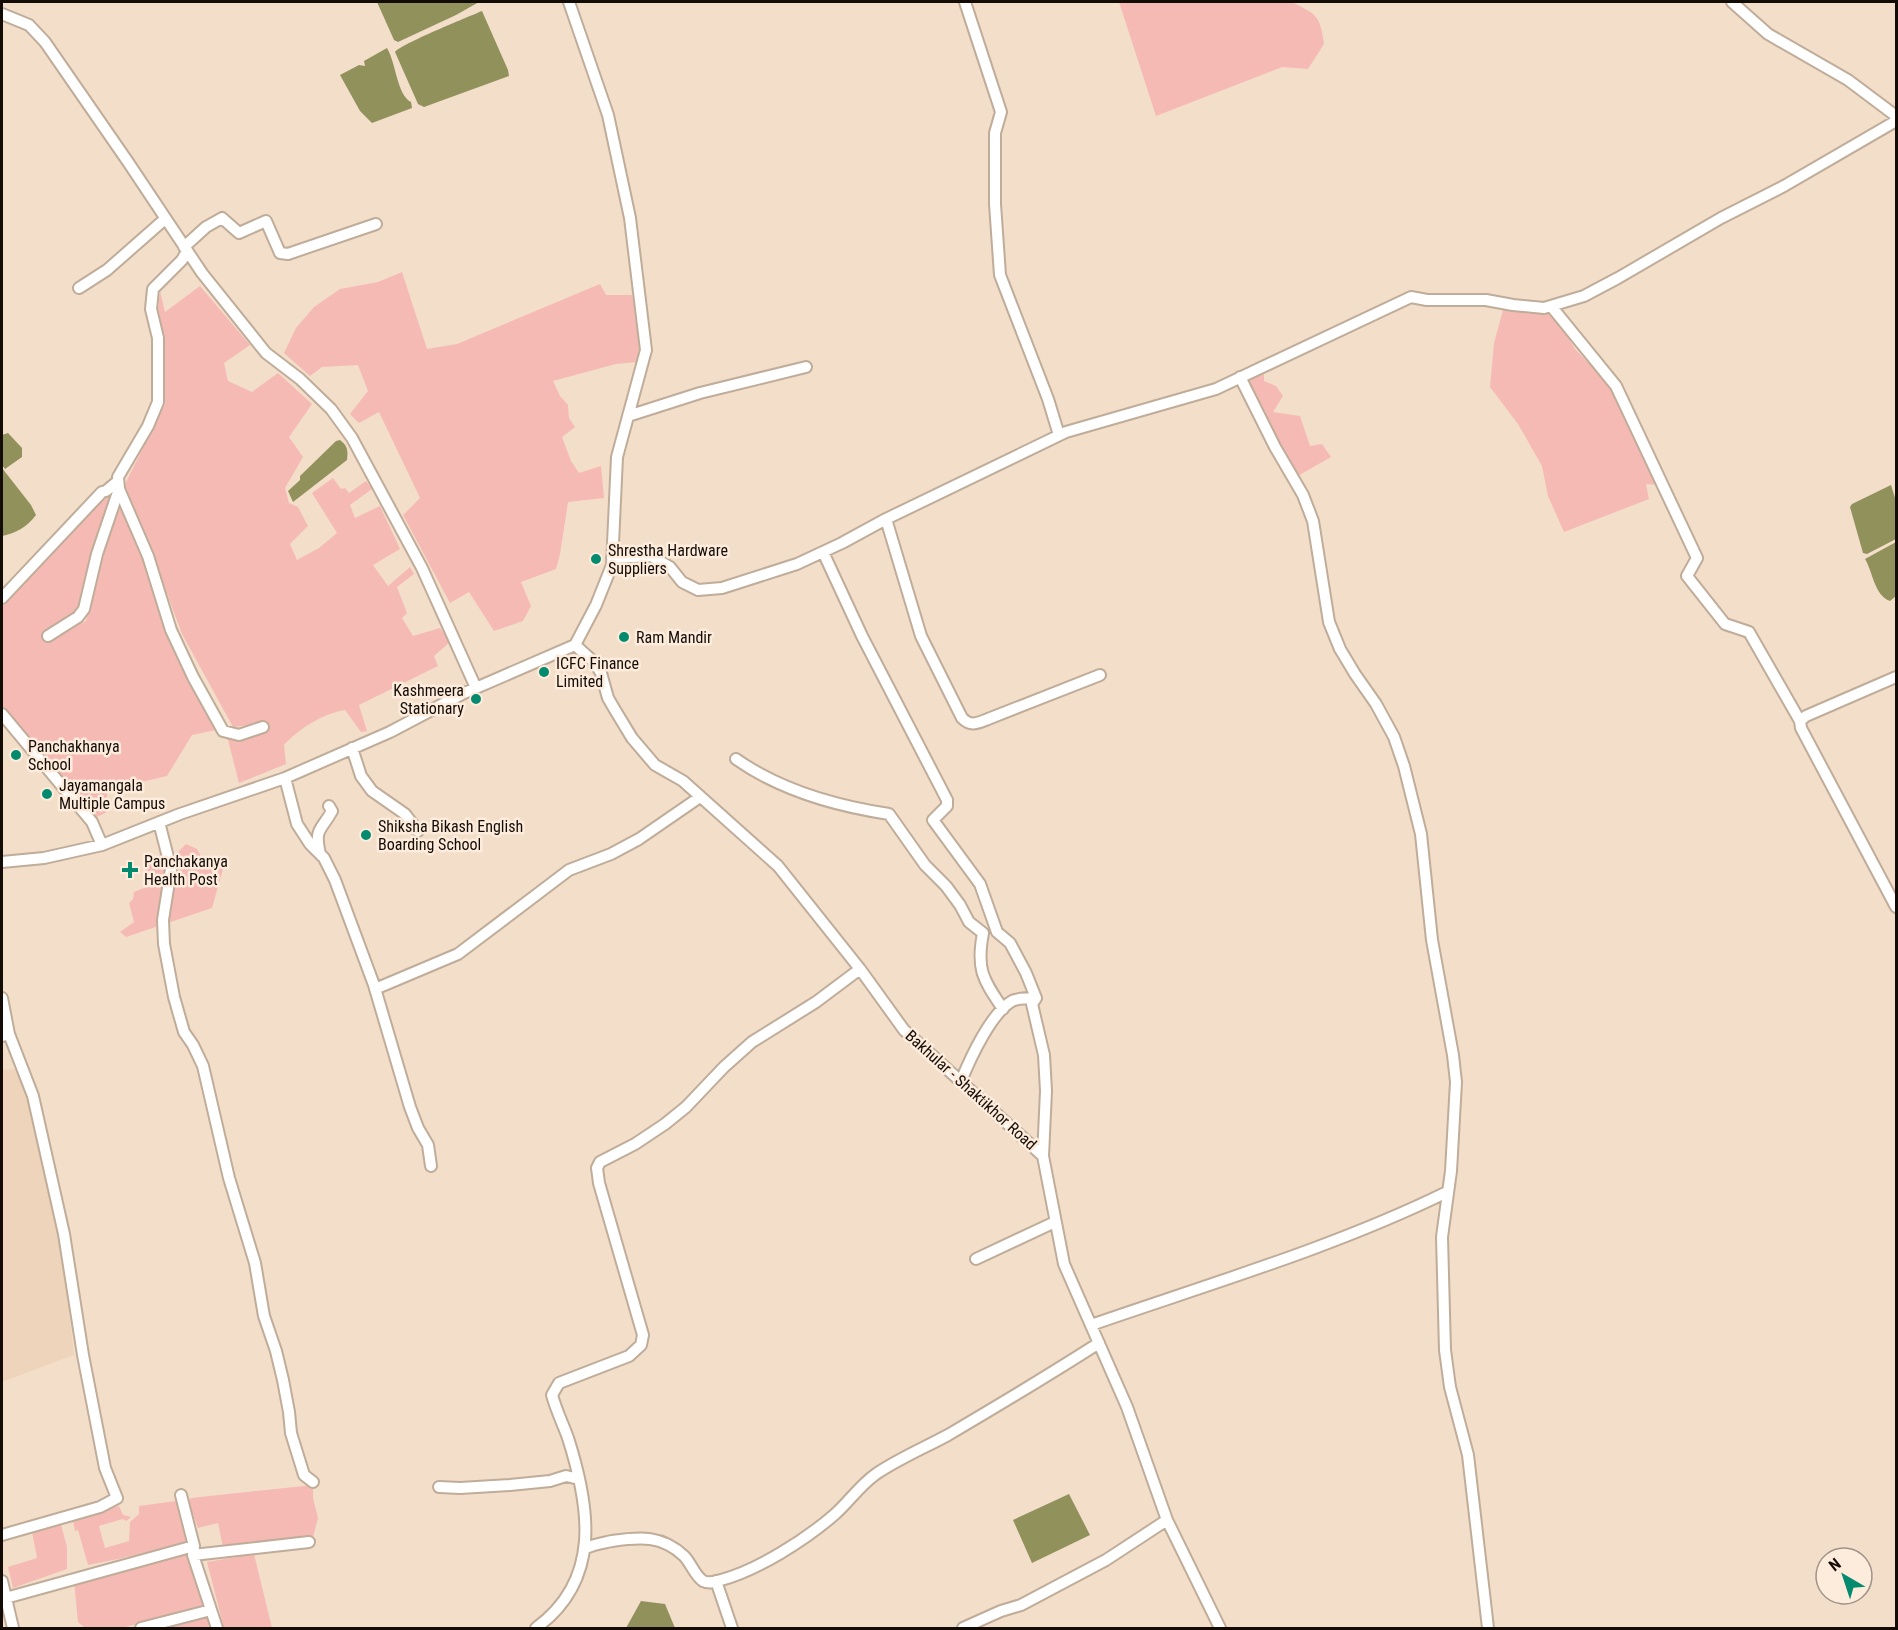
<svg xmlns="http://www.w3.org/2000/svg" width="1898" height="1630" viewBox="0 0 1898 1630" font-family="'Roboto Condensed',sans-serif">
<rect width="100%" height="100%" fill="#f3deca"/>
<path fill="#eed4ba" d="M16 1069 27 1096 60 1236 74 1355 2 1382V1070Z"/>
<path fill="#f6bab5" d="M1119 2H1292C1317 15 1320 15 1324 44L1308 69 1282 67 1156 116Z
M402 272 427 349 457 344 600 284 606 295H632L640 332 638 362 616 364 553 381 560 396 568 405 569 418 575 427 562 437 571 461 579 473 601 466 604 498 568 502 560 554 556 569 521 582 531 606 523 621 494 631 469 592 450 603 403 515 420 498 379 412 359 423 350 414 368 391 358 365 322 367 310 376 284 353 296 328 314 307 340 289 378 282Z
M200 286 250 345 224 363 228 381 252 392 278 373 312 404 289 437 303 457 285 488 289 503 298 507 308 526 290 544 297 560 319 548 337 533 312 493 333 478 341 489 345 488 349 493 366 481 372 489 350 505 355 518 380 506 400 549 373 565 388 586 410 567 414 574 397 587 407 613 402 618 413 636 440 628 451 641 434 656 438 666 359 705 367 731 361 732 345 710C322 714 300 728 284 745L286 764 239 783 228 740 216 730 192 735 167 776 107 790V812L97 817 2 706V602L102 495 115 488 79 610 44 634V641L86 621 119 497 219 730 239 741 267 732 266 723 233 727 182 634 155 561 123 488 165 404 163 344 158 311 160 291 165 312Z
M1503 310 1553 311 1575 349 1606 381 1637 439 1657 485 1646 484 1649 499 1564 532 1548 496 1542 466 1518 424 1490 387 1494 343Z
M1264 374V381L1276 386 1283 396 1273 412 1300 416 1310 446 1322 444 1331 457 1296 477 1275 440 1248 380Z
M186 844 197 849 205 864 214 861 225 862 212 908 126 937 120 932 134 922 129 903 133 899 134 892 151 885 152 878 144 868 158 856 177 853Z
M313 1485V1498L318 1518 313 1537 223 1547 218 1523 198 1528 188 1501 191 1498Z
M176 1501 189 1542 118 1559 88 1565 78 1530 75 1531 72 1516 119 1506 123 1515 131 1517 126 1521 123 1519 99 1526 105 1548 129 1541 130 1522 139 1514V1506Z
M60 1521 67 1547V1569L13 1588 8 1567 37 1558 32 1532Z
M190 1551 189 1560 206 1606 122 1628H85L78 1622 74 1581Z
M254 1554 272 1628H224L207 1562Z
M209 1614 212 1628H157Z"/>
<path fill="#91915c" d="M377 2H479L456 15 398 42 394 40Z
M482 11 508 70 509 76 424 107 418 104 395 52C401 44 468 17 482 11Z
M387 48C396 63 397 95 411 102L412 108 372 123 360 111 340 75 359 65 365 66 364 61Z
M8 433 22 448V457L5 469 2 465V435Z
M340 440C348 446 348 451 347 460L293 502 288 491 300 480V476L336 441Z
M2 468 31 505 36 515C27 527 16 533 2 536Z
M1891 485 1896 501V539L1867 554 1863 553 1850 507 1852 504Z
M1896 542V596L1890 601C1874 595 1873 572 1865 559Z
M1069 1494 1090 1535 1032 1563 1013 1520Z
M641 1601 665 1604 675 1628H626Z"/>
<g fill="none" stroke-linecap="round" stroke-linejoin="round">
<defs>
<path id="minor" d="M569 2 608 115 630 218 646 350 617 457 612 565 596 605 575 645
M965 2 1001 112 995 133V204L1000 275 1048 399 1059 435
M1732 2 1768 34 1848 80 1896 116
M2 14 29 25 45 42 128 162 202 273 266 353 300 379 331 409 352 438 422 568 476 688
M184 247 206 227 222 218 239 233 266 221 280 253 288 254 376 224
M187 251 182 260 153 289 151 309 158 338V402L148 426 118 477 119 489 148 556 171 630 193 677 223 731 239 735 263 727
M79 288 107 270 165 219
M1551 306 1616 386 1697 558 1687 576 1725 624 1749 632 1800 721
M1240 377 1275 447 1303 495 1313 521 1329 622 1340 649 1355 674 1376 704 1394 737 1404 766 1421 834 1432 940 1453 1055 1456 1082 1451 1171 1442 1237 1445 1350 1450 1387 1468 1455 1488 1628
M628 416 700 393 806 367
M886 519 921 636 962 718C971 727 978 723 988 719L1100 675
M823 552 862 636 947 800V806L933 820 980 884 997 932 1010 943 1026 973 1036 998 1032 1004 1044 1055 1046 1091 1043 1156
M612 558 651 556 670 567 682 582 698 590 722 588 797 564 842 543 886 519 1066 432 1216 389 1411 297 1427 300H1486L1513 305 1544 308 1584 296 1618 278 1721 218 1784 186 1896 121
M2 598 102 492 106 491 118 481
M48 636 78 617 84 609 97 554 119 489
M575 645 595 663 601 673 608 698 615 710 632 738 655 765 683 781 778 866 860 969 904 1030 1043 1156 1064 1264 1127 1407 1167 1520 1220 1628
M1896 677 1806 716 1800 721 1801 728 1896 907
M2 714 92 822 102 845
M352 748 361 776 372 791 405 814 418 831
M736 759C780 790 836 806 889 814L925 865 946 886 960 905 969 922 983 933C976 970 983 979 1003 1009
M285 778 297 824 310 844 324 858 335 880 374 985 410 1107 418 1128 428 1145 431 1166
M159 822 171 869 163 920 164 944 174 997 184 1032 193 1045 203 1066 229 1178 255 1263 264 1316 276 1351 283 1380 289 1412 291 1433 304 1475 313 1482
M320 854C314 828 321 831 332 811L329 806
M2 862 44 858 102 845 180 814 285 778 390 732 462 694 575 645
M375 989 458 954 569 870 611 854 639 839 700 797
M2 998 9 1034 2 1036
M961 1081C970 1059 991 1013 1012 1001 1018 998 1029 998 1036 998
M976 1259 1055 1222
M1091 1325C1209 1284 1335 1247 1447 1192
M439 1487 460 1488 510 1485 550 1481 566 1476 579 1479
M181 1495 194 1546 193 1555 217 1628
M2 1535 100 1507 117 1498 105 1468 83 1355 64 1234 33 1096 9 1034
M586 1548C594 1544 603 1543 612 1541 640 1537 662 1535 684 1556 691 1563 695 1576 703 1581 709 1584 715 1582 721 1580 758 1570 805 1540 834 1515 849 1502 859 1486 876 1474 898 1459 924 1448 948 1435 999 1405 1049 1375 1099 1343
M193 1555 309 1542
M2 1581 13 1628
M716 1581 732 1628
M2 1599 194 1546
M141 1628 211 1610
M536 1628C602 1580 590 1507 568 1438 563 1424 556 1410 552 1395L559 1383 629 1356 641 1345 643 1335 599 1183 597 1168 600 1162 635 1144 665 1124 686 1107 724 1067 752 1042 816 1002 860 969
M963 1628 1001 1611 1021 1605 1106 1560 1167 1520"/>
</defs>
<use href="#minor" stroke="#bfac99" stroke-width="14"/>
<use href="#minor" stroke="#fff" stroke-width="10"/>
</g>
<g fill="#048a6f" stroke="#fdecdc" stroke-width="2">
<circle cx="596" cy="559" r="6"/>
<circle cx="624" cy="637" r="6"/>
<circle cx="544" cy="672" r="6"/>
<circle cx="476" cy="699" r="6"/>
<circle cx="16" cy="755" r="6"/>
<circle cx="47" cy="794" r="6"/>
<circle cx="366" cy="835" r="6"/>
<path d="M127 861h6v6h6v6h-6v6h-6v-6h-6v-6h6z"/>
</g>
<g text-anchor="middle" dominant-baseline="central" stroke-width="5" stroke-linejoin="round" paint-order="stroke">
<g font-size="16" fill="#130c06" stroke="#fdecdc" text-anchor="start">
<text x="608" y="550">Shrestha Hardware<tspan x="608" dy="18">Suppliers</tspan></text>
<text x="636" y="637">Ram Mandir</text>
<text x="556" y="663">ICFC Finance<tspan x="556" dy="18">Limited</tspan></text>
<text x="464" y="690" text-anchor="end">Kashmeera<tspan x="464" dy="18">Stationary</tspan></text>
<text x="28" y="746">Panchakhanya<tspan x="28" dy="18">School</tspan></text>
<text x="59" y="785">Jayamangala<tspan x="59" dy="18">Multiple Campus</tspan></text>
<text x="378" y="826">Shiksha Bikash English<tspan x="378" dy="18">Boarding School</tspan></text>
<text x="144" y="861">Panchakanya<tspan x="144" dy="18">Health Post</tspan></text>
</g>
<g font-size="16" fill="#130c06" stroke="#fdecdc">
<text transform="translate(971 1090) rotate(42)">Bakhular - Shaktikhor Road</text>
</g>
</g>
<rect width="1898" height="1630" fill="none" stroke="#130c06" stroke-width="6"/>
<g transform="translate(1844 1576) rotate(321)"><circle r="28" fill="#fdecdc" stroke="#9f9286" stroke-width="1.5"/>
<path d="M0-4.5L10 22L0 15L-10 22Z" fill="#048a6f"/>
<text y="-9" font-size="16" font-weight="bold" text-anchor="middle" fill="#130c06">N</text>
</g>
</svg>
